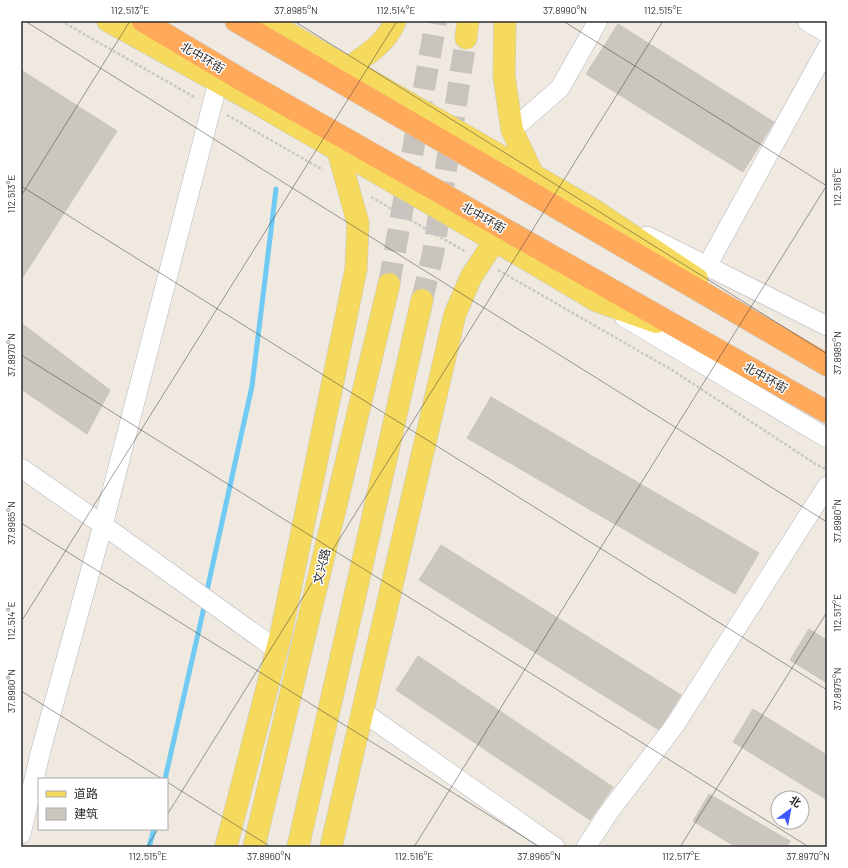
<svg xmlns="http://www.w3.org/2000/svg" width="848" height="868" viewBox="0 0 848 868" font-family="Barlow,'Noto Sans SC',sans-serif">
<rect width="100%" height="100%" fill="#efe9e0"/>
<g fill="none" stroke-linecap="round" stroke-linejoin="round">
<path stroke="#71caf3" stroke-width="5" d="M206 595 252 386 276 189
M165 779 205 603
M149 847 154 829"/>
</g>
<path fill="#cbc7be" stroke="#cbc5b9" d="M618 24 774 122 743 172 586 74Z
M21 70 117 131 21 280Z
M21 323 110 390 87 434 21 389Z
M491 397 759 553 735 594 467 438Z
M441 545 681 695 659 730 419 580Z
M809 629 827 640V683L790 660Z
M418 656 613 787 590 820 396 690Z
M753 709 827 755V800L733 742Z
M709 794 790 841 787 847H736L693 821Z"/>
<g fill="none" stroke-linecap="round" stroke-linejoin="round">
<path stroke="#c8c3bc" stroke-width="22" stroke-dasharray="22 11" stroke-linecap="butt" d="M389 284 436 21
M422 300 433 254 466 38"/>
<defs>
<path id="minor" d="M807 21 827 33
M512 130 560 88 598 21
M647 236 827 326
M707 266 827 48
M624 317 827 438
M21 468 103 525 277 650
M363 712 555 847
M21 834 41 750 103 525 218 82
M586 847 609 812 675 725 827 486"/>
<path id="major" d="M108 21 258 104 528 260 597 301 656 322
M267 21 594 210 697 279
M505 21 504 76 512 130 533 175
M466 38 468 21
M348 68C366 55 387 43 395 21
M226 847 281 634 356 269 358 223 338 151
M254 847 389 284
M298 847 422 300
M331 847 455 314 471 277 490 248 497 242"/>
<path id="highway" d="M143 21 247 83 827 412
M236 21 827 365"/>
</defs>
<use href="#minor" stroke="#b3b5c1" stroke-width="20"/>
<use href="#major" stroke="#c8c8c8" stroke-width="23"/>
<use href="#highway" stroke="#c8c8c8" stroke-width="23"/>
<path stroke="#c8c8c8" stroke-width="2.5" stroke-dasharray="3 2" stroke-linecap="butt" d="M61 21 196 98
M227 115 323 170
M371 197 466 252
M498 270 672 370 814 463 825 469"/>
<use href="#minor" stroke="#fff" stroke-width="19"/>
<use href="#major" stroke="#f5da5e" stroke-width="22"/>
<use href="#highway" stroke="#ffaa5b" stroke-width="22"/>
</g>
<path fill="none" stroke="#2d2d2d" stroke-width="1" stroke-opacity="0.45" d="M25 21 827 522M294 21 827 354M563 21 827 186M21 186 827 690M21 196 130 21M21 355 809 847M21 523 540 847M21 622 397 21M21 691 162 779M167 782 271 847M167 815 663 21M147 847 158 829M414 847 827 185M680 847 827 612"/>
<g text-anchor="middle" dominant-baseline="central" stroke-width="3" stroke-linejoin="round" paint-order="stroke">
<g font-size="12" fill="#2d2d2d" stroke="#fff">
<text transform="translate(203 57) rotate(31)">北中环街</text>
<text transform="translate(484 217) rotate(30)">北中环街</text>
<text transform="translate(766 377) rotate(30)">北中环街</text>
<text transform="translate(321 566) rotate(-76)">文兴路</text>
</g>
</g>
<rect width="848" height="868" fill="none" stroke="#ffffff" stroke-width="44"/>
<rect x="38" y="778" width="130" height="52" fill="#ffffff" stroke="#ababab"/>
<rect x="46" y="791" width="20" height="6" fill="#f5da5e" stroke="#ababab"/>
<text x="74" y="798" font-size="12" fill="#2d2d2d">道路</text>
<rect x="46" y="808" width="20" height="12" fill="#cbc7be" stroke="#ababab"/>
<text x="74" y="818" font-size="12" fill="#2d2d2d">建筑</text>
<g transform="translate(790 810) rotate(32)"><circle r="19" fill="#ffffff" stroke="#ababab"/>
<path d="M0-3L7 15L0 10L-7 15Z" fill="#3d57ff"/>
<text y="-6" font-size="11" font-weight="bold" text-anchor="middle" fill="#2d2d2d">北</text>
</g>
<rect x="22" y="22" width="804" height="824" fill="none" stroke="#2d2d2d" stroke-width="1.5"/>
<g font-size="10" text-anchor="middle" fill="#2d2d2d">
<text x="130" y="14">112.513°E</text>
<text x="296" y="14">37.8985°N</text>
<text x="396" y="14">112.514°E</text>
<text x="565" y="14">37.8990°N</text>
<text x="663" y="14">112.515°E</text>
<text transform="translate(837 187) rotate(-90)" y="4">112.516°E</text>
<text transform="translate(11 194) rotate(-90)" y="4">112.513°E</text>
<text transform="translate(837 353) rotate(-90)" y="4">37.8985°N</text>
<text transform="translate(11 355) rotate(-90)" y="4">37.8970°N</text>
<text transform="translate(837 521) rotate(-90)" y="4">37.8980°N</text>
<text transform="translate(11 523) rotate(-90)" y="4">37.8965°N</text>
<text transform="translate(837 613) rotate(-90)" y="4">112.517°E</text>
<text transform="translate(11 621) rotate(-90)" y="4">112.514°E</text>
<text transform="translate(837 689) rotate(-90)" y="4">37.8975°N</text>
<text transform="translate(11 691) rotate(-90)" y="4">37.8960°N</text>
<text x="148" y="860">112.515°E</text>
<text x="269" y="860">37.8960°N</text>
<text x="414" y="860">112.516°E</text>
<text x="539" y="860">37.8965°N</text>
<text x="681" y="860">112.517°E</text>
<text x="808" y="860">37.8970°N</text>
</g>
</svg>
